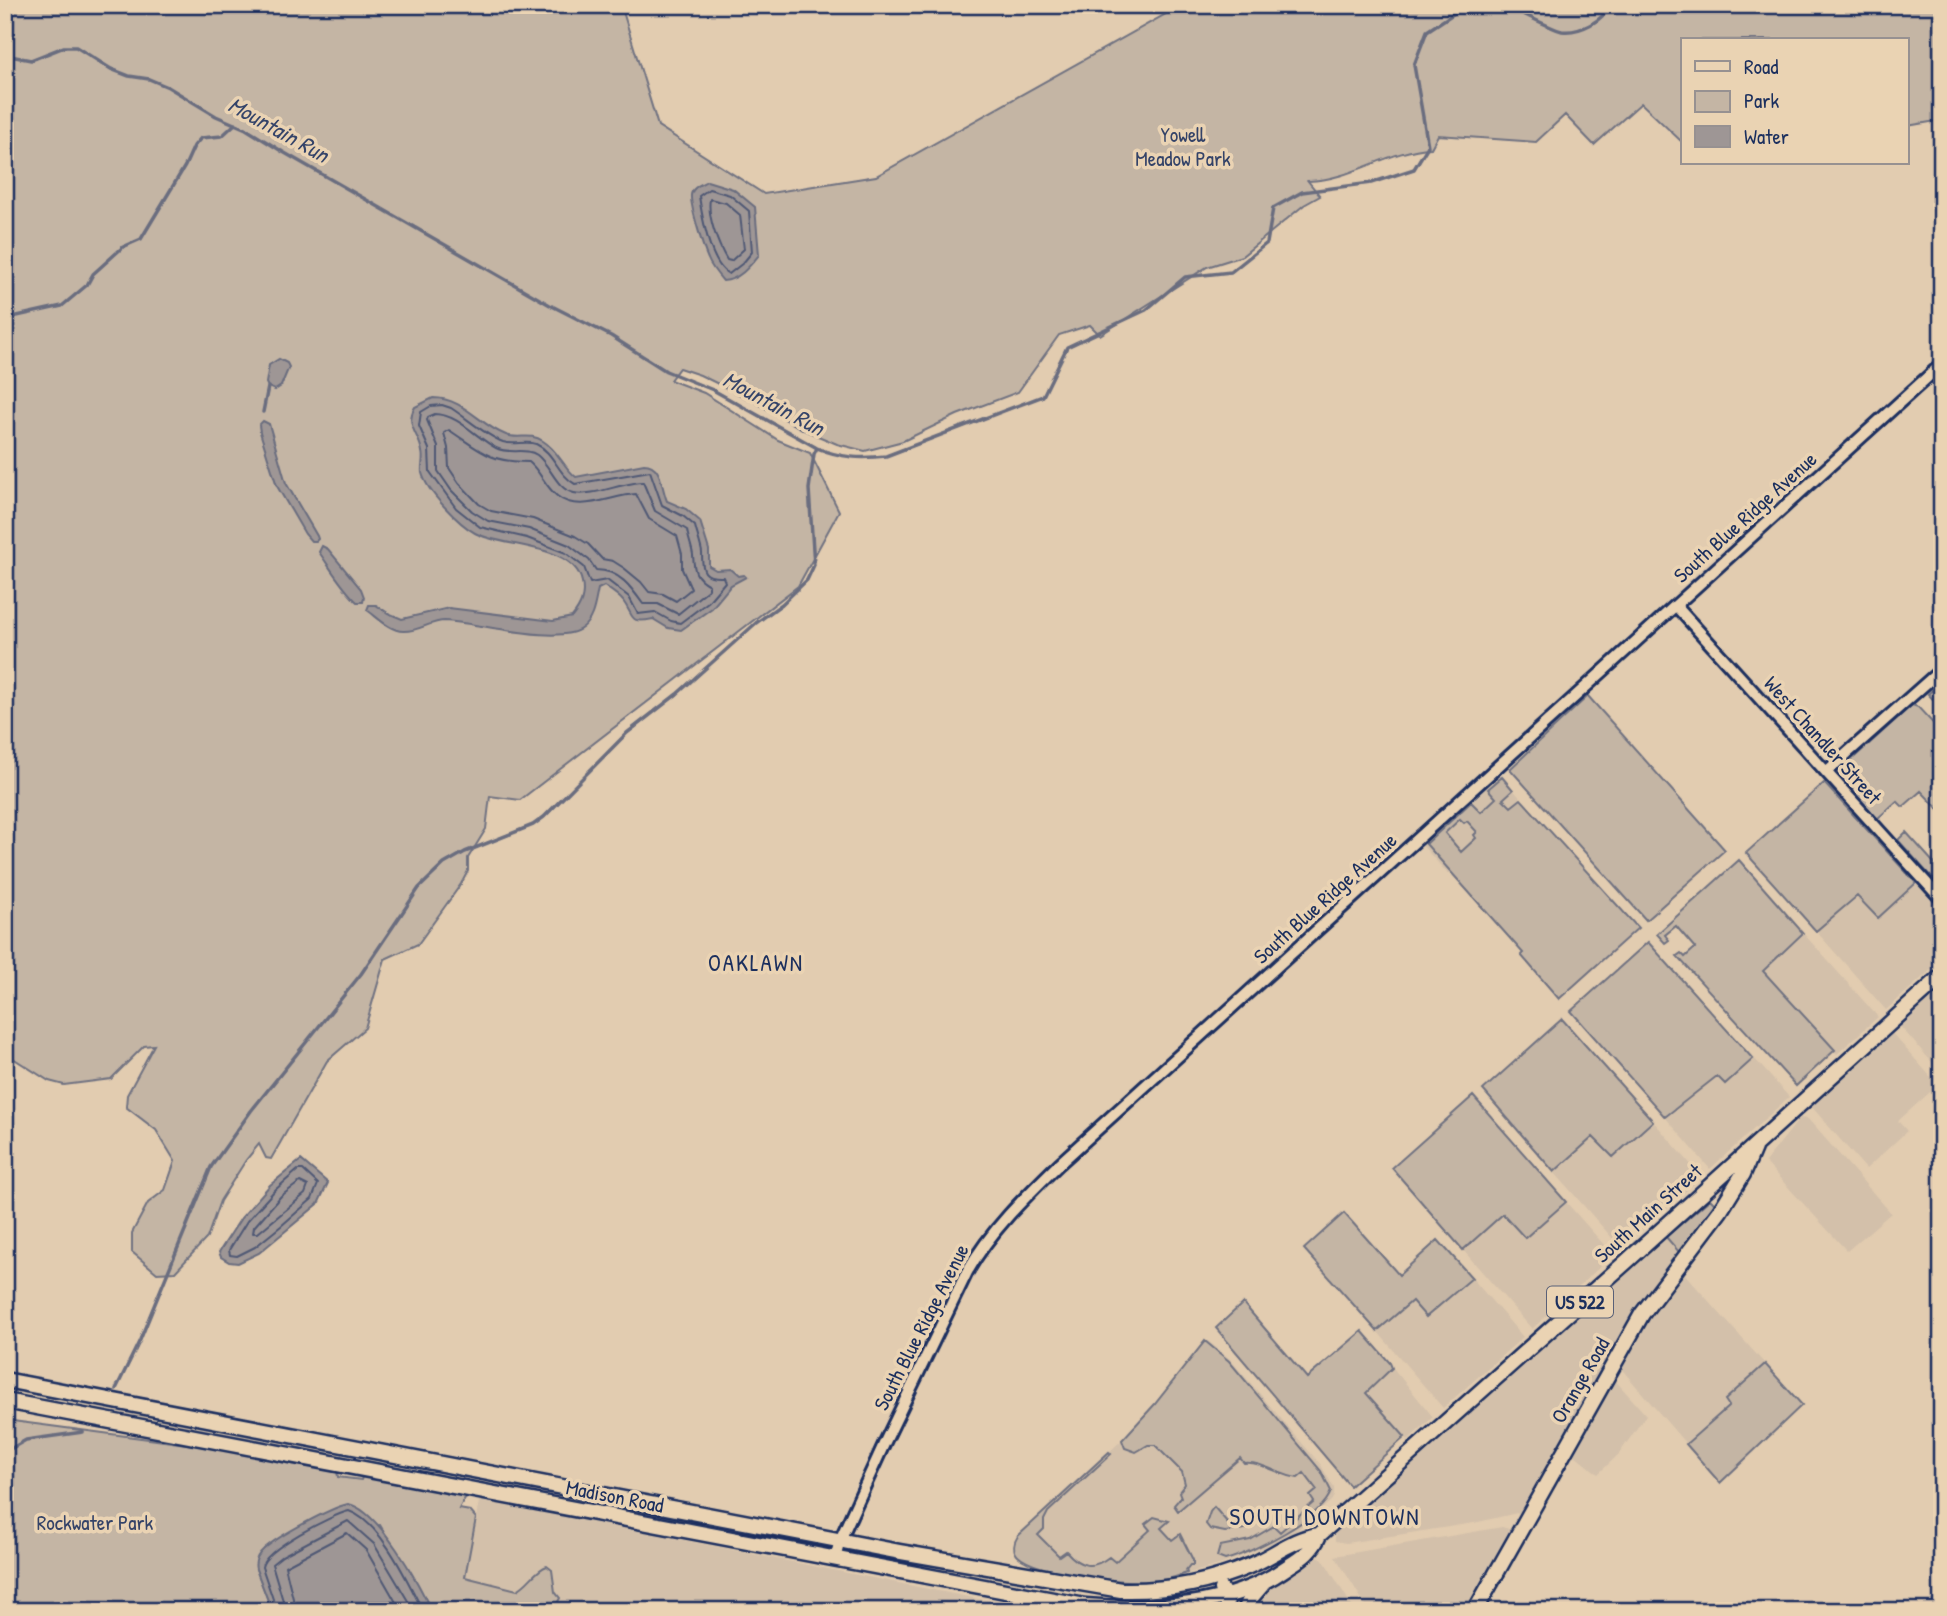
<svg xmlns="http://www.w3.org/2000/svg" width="1947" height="1616" viewBox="0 0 1947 1616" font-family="'Patrick Hand',sans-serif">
<rect width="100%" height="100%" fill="#e2ccb0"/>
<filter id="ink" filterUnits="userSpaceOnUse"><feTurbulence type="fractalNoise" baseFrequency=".0143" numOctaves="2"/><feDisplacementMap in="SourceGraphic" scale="14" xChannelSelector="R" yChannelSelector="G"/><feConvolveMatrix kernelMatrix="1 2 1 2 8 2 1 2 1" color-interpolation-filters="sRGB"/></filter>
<g filter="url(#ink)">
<path fill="#d3c0aa" d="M1498 773 1526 804 1448 874 1421 844Z
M1918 882 1942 908V960L1886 1010 1816 931 1857 896 1878 918Z
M1803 933 1878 1017 1837 1054 1763 971Z
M1942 987V1065L1938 1069 1899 1025Z
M1891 1032 1938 1085 1898 1121 1907 1131 1866 1169 1811 1106Z
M1754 1058 1789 1097 1710 1169 1665 1117 1717 1075 1725 1084Z
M1800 1118 1808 1119 1891 1213 1847 1251 1765 1162Z
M1653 1121 1702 1177 1621 1248 1554 1172 1593 1137 1613 1157Z
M1566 1202 1613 1255 1532 1329 1463 1250 1503 1213 1525 1238Z
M1666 1237 1679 1252 1633 1312 1521 1512 1474 1523 1346 1543 1335 1541V1533Z
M1681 1270 1765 1364 1726 1400 1730 1405 1686 1444 1618 1365 1643 1320Z
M1472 1278 1523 1337 1443 1408 1377 1331 1413 1300 1427 1317Z
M1208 1341 1229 1358 1321 1465 1334 1488V1496L1331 1501 1296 1531 1265 1547 1223 1564 1160 1581 1090 1577 1044 1569 1020 1558 1014 1549 1018 1536 1122 1440 1155 1404 1201 1344Z
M1393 1368 1433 1417 1408 1440 1365 1393Z
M1610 1378 1614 1379 1646 1415 1619 1454 1598 1474 1569 1450Z
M480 1496 578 1514 598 1523 1039 1611H551L558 1600 465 1577Z
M1502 1527 1509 1529 1508 1532 1466 1611H1369L1335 1556Z
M1316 1555 1323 1559 1355 1611H1247L1260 1589 1292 1572Z"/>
<path fill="#c4b5a4" stroke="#707281" stroke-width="2" fill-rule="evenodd" d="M5 5H621L658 126 764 194 876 176 1171 11 1168 5H1942V120L1907 126V40H1683V143L1641 103 1594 145 1565 115 1536 142 1438 135 1431 148C1388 150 1352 180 1308 181L1320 196 1304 205 1242 256 1207 267 1100 335 1090 325 1059 335 1018 392 957 415 903 441 865 451 837 444 804 430 753 401 700 375 679 368 670 380 704 393 778 440 810 453 839 511 798 586 520 800 490 796 486 829 468 858V871L461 884 418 944 385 959 365 1028 327 1061 271 1159 266 1158 259 1144 246 1160 220 1201 207 1238 175 1272 157 1273 132 1252V1233L148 1203 165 1190 175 1161 156 1130 126 1107 127 1095 154 1045 144 1046 111 1079 64 1085 49 1081 5 1053Z
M1942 681V709L1928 694Z
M1588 696 1725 850 1646 920 1510 769Z
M1912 705 1918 707 1942 733V813L1921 791 1903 807 1897 801 1877 819 1837 773Z
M1502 777 1513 790 1503 799 1511 807 1521 799 1638 928 1559 999 1521 955 1523 953 1426 844 1471 802 1481 812 1496 798 1488 789ZM1460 819 1464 823 1467 821 1477 832 1474 835 1476 838 1461 852 1445 833Z
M1824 783 1916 883 1878 918 1857 896 1816 931 1746 853Z
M1906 832 1942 872V876L1934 880 1898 840Z
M1739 860 1803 933 1763 971 1835 1050 1796 1086 1677 956 1681 953 1685 957 1695 948 1676 926 1665 935 1669 940 1665 943 1657 934Z
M1648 942 1753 1059 1725 1084 1717 1076 1665 1117 1571 1011Z
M1562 1019 1653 1121 1613 1157 1593 1137 1554 1172 1483 1090Z
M1473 1096 1566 1202 1525 1238 1503 1214 1463 1250 1392 1168Z
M1710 1199 1715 1204 1679 1252 1666 1237Z
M1344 1213 1399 1275 1438 1240 1472 1278 1426 1317 1412 1301 1377 1331 1304 1249Z
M1243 1303 1307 1378 1362 1331 1390 1363 1392 1368 1366 1393 1405 1437 1350 1486 1216 1328Z
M1205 1341 1229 1361 1321 1471 1331 1491C1323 1518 1251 1553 1225 1560L1217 1557 1220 1546 1250 1540 1274 1526 1280 1532 1314 1502 1310 1496 1317 1490 1304 1473 1298 1478C1279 1476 1263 1461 1244 1463L1240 1458 1178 1511 1174 1505 1181 1497 1179 1492 1185 1484 1182 1472 1155 1445H1148L1136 1452 1125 1448 1122 1440 1155 1404Z
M1765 1364 1802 1405 1720 1483 1686 1444 1729 1406 1725 1400Z
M5 1420 232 1450 337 1470 338 1477 361 1480 363 1475 464 1494 465 1498 459 1509 470 1511 476 1518 465 1577 517 1590C529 1584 535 1570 547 1566L552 1570 555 1592 560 1598 553 1611H431L380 1525 295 1530 264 1549 256 1569 272 1611H5Z
M1109 1452 1111 1454 1048 1512 1044 1520V1529L1038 1535 1059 1556 1066 1551C1080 1567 1092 1570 1109 1557L1115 1562 1150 1530 1145 1524 1154 1517 1169 1521 1161 1528 1172 1540 1180 1534 1193 1560V1565H1190L1186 1570 1187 1573C1179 1576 1169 1579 1161 1581 1135 1585 1036 1574 1018 1556 1012 1550 1014 1542 1018 1536Z
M1214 1507 1233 1529 1245 1521 1251 1528 1225 1532 1210 1529 1206 1524 1210 1512Z"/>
<path fill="#9e9695" stroke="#6a6d7f" stroke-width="2" d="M707 181 733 189 755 207 759 255C750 266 739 280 723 281 717 274 711 267 708 259 703 248 690 205 691 195 692 187 702 184 707 181Z
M279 359 287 363 289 367 281 386 275 390 268 387 266 383 269 365Z
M433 398C464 398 479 425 506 435 519 440 530 432 543 441 558 450 563 467 576 477L644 464C662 464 661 487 667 501L686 509 700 521 709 550V566L716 570 730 569 738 576 744 575 746 577 731 585 712 608 681 630 668 628 653 619C628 624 635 617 623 601 618 595 610 590 604 586L598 589C595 602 594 619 582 628 560 646 474 622 445 621 430 621 418 632 403 631 390 631 377 617 367 610L369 605H376L388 613 402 619 449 608 553 621 572 617C581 606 585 596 582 582 574 543 503 548 475 533 459 524 427 492 422 473 421 466 424 459 422 452 420 435 404 425 415 407Z
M263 421 269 424 286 483 317 536 318 539 316 541H311L305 534 277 486 260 432 259 425Z
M322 546 328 549 361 589 364 597 363 602H357C342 588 331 569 319 552Z
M301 1160 328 1183 318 1204 259 1253 238 1263 229 1262 221 1257 219 1252 241 1218 270 1185Z
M348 1504C378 1509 420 1584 431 1611H272L256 1569C254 1561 257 1555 264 1549 278 1536 330 1508 348 1504Z"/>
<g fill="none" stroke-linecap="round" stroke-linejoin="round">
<path stroke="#4f5874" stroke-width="2" d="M709 189 730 195 749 211 752 252 743 263 729 274C710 265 702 216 699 196Z
M710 199 726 203 740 215 744 249 731 261 727 260C718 245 707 216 710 199Z
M431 406 442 405 451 408C468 419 485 435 503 442 514 446 526 440 536 444 554 452 558 475 575 484L650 471 662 505 683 516 695 526C696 531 702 549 702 553 702 571 703 578 723 577L725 582 708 602 680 623 671 621 655 612 638 614 629 597 607 580 590 583 584 567 566 553 527 538 480 527 456 508 430 472 429 449 419 426 421 412Z
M435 414C457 414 477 438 496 448 509 455 526 447 537 455 551 466 556 489 574 493 592 497 624 482 643 482L655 511 687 530C688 538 692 547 693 555 694 569 694 577 709 585V589L678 614 658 604H643C631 587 619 570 596 570L589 560 569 545 529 529 488 521 472 511 451 490 438 471V447L427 420 428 417Z
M449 430C481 451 488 462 529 462 540 471 545 486 557 496 579 514 611 495 636 494L649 519 677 536 682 554V569L691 589 676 601 663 594 649 592 641 582 624 568 613 561 602 559 588 544 575 536 533 519 491 511 479 504 459 483 449 468 448 448 444 433Z
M298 1170H303L318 1184 312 1199 281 1226 255 1247 237 1256 230 1255 229 1250 247 1221 275 1190Z
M300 1182 308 1186 305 1194 258 1233H253L254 1227 281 1196Z
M277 1611 262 1567C264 1550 331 1515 349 1511 381 1522 408 1582 423 1611
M286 1611 272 1564 282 1556 348 1521 374 1544 414 1611
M296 1611 285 1566 347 1533 366 1550 401 1611"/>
<path stroke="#6a6d7f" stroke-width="3.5" d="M1505 5C1518 11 1552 29 1562 31 1580 33 1603 21 1610 5
M5 55 31 60 64 47H76L111 69 129 76 149 79 168 87 216 116 246 129 283 152 550 305 611 336 666 371 713 390 817 448C841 458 861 459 886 456L1043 396 1067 347 1146 310 1185 277 1231 272 1267 243 1273 208 1302 192 1371 183 1414 169 1428 146 1414 65 1427 31 1459 10 1494 5
M5 322 17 316 62 306 87 285 93 274 123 247 141 239 185 166 194 146 201 138 222 136 235 124
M263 412 268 387
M116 1389 140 1340 211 1167 251 1111 361 974 419 888 444 864 465 852 533 825 544 817 627 733 677 694 756 623 782 604 807 580 814 565 809 489 814 454 817 448
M5 1452 26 1440 83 1432"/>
<defs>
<path id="minor" d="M1676 606 1942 900
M1826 772 1942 669
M835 1559 840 1540 884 1444 967 1272C991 1230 1024 1198 1059 1164L1942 364"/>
<path id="major" d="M5 1380 900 1552 1121 1590C1166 1591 1207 1584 1249 1566 1272 1557 1293 1538 1319 1535
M5 1401 1085 1606C1154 1612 1231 1608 1289 1566 1302 1558 1313 1550 1319 1535L1626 1262 1942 976
M1221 1589 1225 1596 1228 1611
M1245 1611 1250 1599 1262 1585
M1475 1611 1642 1314 1720 1211 1743 1174 1754 1148"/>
</defs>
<use href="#minor" stroke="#1b2f5e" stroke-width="16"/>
<use href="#major" stroke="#1b2f5e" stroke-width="19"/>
<use href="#minor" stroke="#ead3b3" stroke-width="10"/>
<use href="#major" stroke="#ead3b3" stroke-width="14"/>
</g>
</g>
<g text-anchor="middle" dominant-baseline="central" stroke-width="7" stroke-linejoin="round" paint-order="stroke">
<rect fill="#ead3b3" stroke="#596078" stroke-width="2" x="1547" y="1286.5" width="66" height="31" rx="5"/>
<g font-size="19" font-weight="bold" fill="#1b2f5e">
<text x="1580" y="1302">US 522</text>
</g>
<g font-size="21" fill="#344368" stroke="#ead3b3">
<text x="1183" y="134">Yowell<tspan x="1183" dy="24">Meadow Park</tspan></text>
<text x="95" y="1522">Rockwater Park</text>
</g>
<g font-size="21" fill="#1b2f5e" stroke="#ead3b3">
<text transform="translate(1745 517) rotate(-42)">South Blue Ridge Avenue</text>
<text transform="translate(1823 740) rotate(48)">West Chandler Street</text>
<text transform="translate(1325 898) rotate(-42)">South Blue Ridge Avenue</text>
<text transform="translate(1648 1213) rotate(-42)">South Main Street</text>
<text transform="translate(921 1327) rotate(-63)">South Blue Ridge Avenue</text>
<text transform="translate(1580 1380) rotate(-60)">Orange Road</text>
<text transform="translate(615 1496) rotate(11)">Madison Road</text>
</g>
<g font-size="23" font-style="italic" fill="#354469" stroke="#ead3b3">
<text transform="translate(279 129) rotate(29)">Mountain Run</text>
<text transform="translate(774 403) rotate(28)">Mountain Run</text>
</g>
<g font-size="23" letter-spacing="2" fill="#1b2f5e" stroke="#ead3b3">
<text x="756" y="962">OAKLAWN</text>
<text x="1325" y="1516">SOUTH DOWNTOWN</text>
</g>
</g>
<rect width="1947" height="1616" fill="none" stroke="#ead3b3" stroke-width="28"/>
<rect x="14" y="14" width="1919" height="1588" fill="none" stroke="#1b2f5e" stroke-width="2.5" filter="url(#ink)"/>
<rect x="1681" y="38" width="228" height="126" fill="#ead3b3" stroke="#979191" stroke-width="2"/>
<rect x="1695" y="61" width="35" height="10" fill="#ead3b3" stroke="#979191" stroke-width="2"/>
<text x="1744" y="74" font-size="21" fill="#1b2f5e">Road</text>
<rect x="1695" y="91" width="35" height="21" fill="#c4b5a4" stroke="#979191" stroke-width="2"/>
<text x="1744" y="108" font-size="21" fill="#1b2f5e">Park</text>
<rect x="1695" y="126" width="35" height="21" fill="#9e9695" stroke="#979191" stroke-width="2"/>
<text x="1744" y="144" font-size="21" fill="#1b2f5e">Water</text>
</svg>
